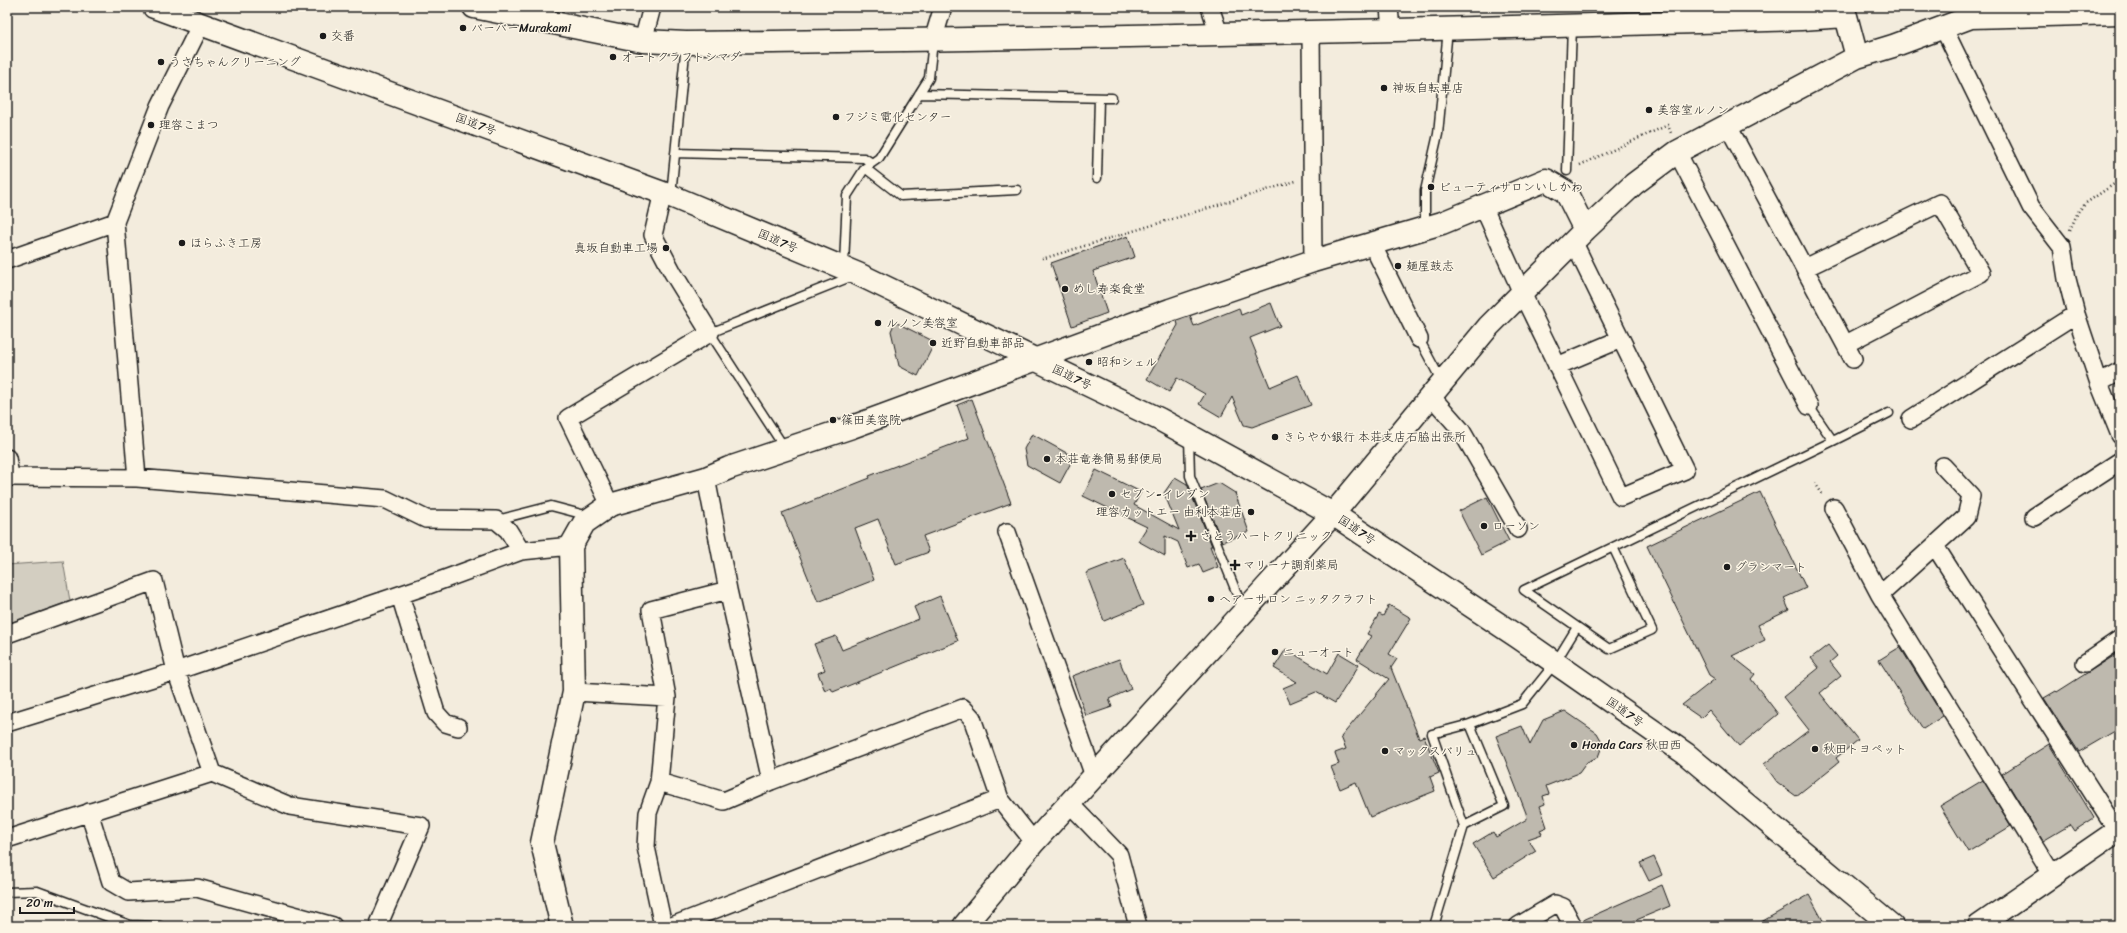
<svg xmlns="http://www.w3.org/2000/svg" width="2127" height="933" viewBox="0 0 2127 933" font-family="Sriracha,'Klee One',sans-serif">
<rect width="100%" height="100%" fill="#f3ecdd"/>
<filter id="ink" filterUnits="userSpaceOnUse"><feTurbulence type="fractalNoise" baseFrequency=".025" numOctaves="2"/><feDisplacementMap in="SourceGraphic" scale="8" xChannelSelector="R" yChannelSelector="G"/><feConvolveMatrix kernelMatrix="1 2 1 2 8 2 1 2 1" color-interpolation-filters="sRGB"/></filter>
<g filter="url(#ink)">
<path fill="#d3cec1" stroke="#78756e" d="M63 561 70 601 7 624V565Z"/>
<path fill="#beb9ae" stroke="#1c1c1c" d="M1128 236 1135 257 1093 271 1107 313 1072 326 1051 263Z
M1271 303 1280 326 1250 338 1270 387 1298 375 1311 405 1252 427 1244 425 1232 397 1221 417 1199 404 1205 394 1177 378 1169 392 1147 379 1178 325 1177 321 1190 316 1194 326 1239 308 1241 315Z
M895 322 935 342 918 376 899 366 891 331Z
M972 399 1011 503 923 536 929 552 896 564 878 519 855 528 874 580 818 602 782 513 870 478 869 476 969 438 957 405Z
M1032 434 1074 457 1060 483 1027 465 1024 449Z
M1096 470 1141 492 1134 505 1179 530 1164 493 1175 477 1187 484 1212 546H1210L1218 567 1203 573 1199 564 1188 568 1178 542 1165 536V556L1138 541 1147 527 1083 496Z
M1219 483 1235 493 1249 532 1222 542 1201 490Z
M1760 492 1806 588 1784 598 1789 610 1758 625 1765 640 1732 656 1755 674 1751 679 1778 714 1739 746 1709 710 1701 718 1682 705 1715 679 1709 675 1647 546Z
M1487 497 1509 541 1481 555 1459 511Z
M1124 558 1143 605 1104 621 1086 573Z
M940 596 958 641 833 692 831 688 825 691 818 673 825 670 814 644 836 636 842 650 919 619 914 607Z
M1389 605 1411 618 1389 654 1397 659 1391 668 1419 738 1424 736 1439 773 1430 777 1435 791 1370 817 1356 782 1340 789 1331 767 1339 764 1335 753 1346 749 1341 737 1389 679 1357 659 1371 636 1367 634 1379 614 1383 616Z
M1828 645 1837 656 1830 662 1841 676 1820 693 1858 740 1836 758 1839 762 1796 796 1777 782 1764 764 1809 730 1783 697 1819 668 1811 658Z
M1900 647 1943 716 1923 729 1879 660Z
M1286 649 1327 674 1339 653 1359 665 1335 703 1316 692 1290 703 1283 688 1297 682 1274 668Z
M2120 652V728L2079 752 2044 698 2056 691 2057 692Z
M1119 659 1131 689 1109 699 1112 707 1086 716 1072 676Z
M1565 711 1597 733 1601 740V749L1598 757 1587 762 1579 773 1546 786 1549 794 1543 796 1545 804 1540 806 1547 827 1540 830 1542 834 1528 839 1536 851 1494 877 1473 844 1493 832 1496 837 1527 819 1526 813 1496 736 1522 726 1530 745 1543 720Z
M2049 744 2094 818 2074 831 2070 825 2043 841 2002 774Z
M1983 780 2011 826 1968 852 1940 806Z
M1654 857 1662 875 1649 881 1640 863Z
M1662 885 1670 906 1622 926H1583L1581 921Z
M1809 895 1826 926H1754Z"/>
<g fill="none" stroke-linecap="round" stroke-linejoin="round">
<defs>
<path id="lane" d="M919 94 1112 98
M675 153 864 158 872 163
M865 168 901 196 1017 190
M1567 171 1572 26
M1097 178 1099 98
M671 195 686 43
M1425 228V191L1438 134 1448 29
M844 266 847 196 865 168 879 158 929 78 933 41
M1419 339 1441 380
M1189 437 1190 476 1243 609
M1833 441 1889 413
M784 447 710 333 853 276
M497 520 551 506 589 516
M1613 547 1652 630 1609 649 1524 590 1833 441 1809 406
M1464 826 1432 734 1470 724
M7 892 37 891 130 925 160 926
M1434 926 1464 826 1504 806 1470 724 1522 704 1555 663 1577 627"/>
<path id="street" d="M1210 7 1219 34
M1389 7 1391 30
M1943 27 2031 207 2062 247 2067 279 2076 314 2099 383 2120 435
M1311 31 1313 261
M933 40 943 7
M643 41 652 7
M1728 126 1853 359
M1677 152 1809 406
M1483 206 1522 293 1621 497 1685 470 1574 243
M1372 244 1419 339
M7 260 115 222
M1805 268 1940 203 1981 273 1846 344
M1557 366 1621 339
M2099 383 2120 371
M1431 396 1461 430 1518 529
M1911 419 2076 314
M7 458 10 476
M7 477 137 478 385 499 426 519 496 520 508 530 521 551
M137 478 115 222 160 106 201 24
M706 478 728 590
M610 505 568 418 710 333 673 273 653 235 663 192
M1834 508 1880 595 2052 874
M2034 517 2120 461
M1007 532 1094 776
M1935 546 2117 831
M400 595 436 713 445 723 458 727
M1880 595 1966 517 1971 496 1943 466
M7 634 154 581 176 671 212 773
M2085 663 2120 639
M574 692 667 697
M7 723 176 671 423 587 521 551 571 546
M659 782 667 697 651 610 728 590 771 781
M1000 799 1034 842
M1069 803 1119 855 1138 926
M89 812 111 882 128 892 197 888 333 926
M7 839 212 773 290 806 421 826 378 926
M663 926 646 847 648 813 659 782 724 801 771 781 963 708 972 718 1000 799 672 926
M1518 926 1555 904 1563 907 1573 926"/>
<path id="secondary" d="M474 7 643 41 686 43C1058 39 1430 30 1801 19L1846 16 1857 57
M562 926 542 843 574 692 571 546 584 523 610 505 706 478 729 468 852 427 1170 310 1313 261 1442 223 1546 180 1566 192 1585 230
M964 926 1034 842 1333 514 1489 326 1585 230 1634 184 1677 152 1857 57 1893 46 1971 17 2120 13
M1979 926 2120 829"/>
<path id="highway" d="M154 7 671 196 858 274 1159 419 1333 514 1518 637 1686 754 1892 926"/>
</defs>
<use href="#lane" stroke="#1c1c1c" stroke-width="11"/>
<use href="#street" stroke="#1c1c1c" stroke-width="20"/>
<use href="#secondary" stroke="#1c1c1c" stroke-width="25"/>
<use href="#highway" stroke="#1c1c1c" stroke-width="25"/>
<path stroke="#1c1c1c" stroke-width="2.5" stroke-dasharray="1 3" stroke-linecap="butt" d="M1580 165 1668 125 1671 133
M2070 230 2078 212 2086 203 2120 180
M1042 259 1296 181
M1815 483 1823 495"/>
<use href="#lane" stroke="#fcf5e5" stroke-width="8"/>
<use href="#street" stroke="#fcf5e5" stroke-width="17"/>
<use href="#secondary" stroke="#fcf5e5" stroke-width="22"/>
<use href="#highway" stroke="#fcf5e5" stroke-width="22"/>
</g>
</g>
<g fill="#1c1c1c" stroke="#fcf5e5" stroke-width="1.5">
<circle cx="463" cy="28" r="4"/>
<circle cx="323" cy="36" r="4"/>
<circle cx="613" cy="57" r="4"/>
<circle cx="161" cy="62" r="4"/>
<circle cx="1384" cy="88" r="4"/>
<circle cx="1649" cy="110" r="4"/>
<circle cx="836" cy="117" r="4"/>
<circle cx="151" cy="125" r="4"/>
<circle cx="1431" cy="187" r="4"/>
<circle cx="182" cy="243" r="4"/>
<circle cx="666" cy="248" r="4"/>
<circle cx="1398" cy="266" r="4"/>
<circle cx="1065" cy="289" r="4"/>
<circle cx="878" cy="323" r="4"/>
<circle cx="933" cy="343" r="4"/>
<circle cx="1089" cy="362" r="4"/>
<circle cx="833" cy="420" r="4"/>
<circle cx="1275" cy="437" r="4"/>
<circle cx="1047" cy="459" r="4"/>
<circle cx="1112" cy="494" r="4"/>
<circle cx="1251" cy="512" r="4"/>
<circle cx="1484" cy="526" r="4"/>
<path d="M1189 530h4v4h4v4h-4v4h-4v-4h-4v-4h4z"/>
<path d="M1233 559h4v4h4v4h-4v4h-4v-4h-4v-4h4z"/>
<circle cx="1727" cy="567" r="4"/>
<circle cx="1211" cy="599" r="4"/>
<circle cx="1275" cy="652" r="4"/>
<circle cx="1574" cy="745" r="4"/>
<circle cx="1815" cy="749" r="4"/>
<circle cx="1385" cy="751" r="4"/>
</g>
<g text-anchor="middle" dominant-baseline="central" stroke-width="3" stroke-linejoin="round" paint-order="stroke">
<g font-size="12" fill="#1c1c1c" stroke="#fcf5e5" text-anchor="start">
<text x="471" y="28">バーバーMurakami</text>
<text x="331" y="36">交番</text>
<text x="621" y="57">オートクラフトシマダ</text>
<text x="169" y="62">うさちゃんクリーニング</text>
<text x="1392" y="88">神坂自転車店</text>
<text x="1657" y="110">美容室ルノン</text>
<text x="844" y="117">フジミ電化センター</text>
<text x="159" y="125">理容こまつ</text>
<text x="1439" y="187">ビューティサロンいしかわ</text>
<text x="190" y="243">ほらふき工房</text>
<text x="658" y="248" text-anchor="end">真坂自動車工場</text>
<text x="1406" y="266">麺屋鼓志</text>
<text x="1073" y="289">めし寿楽食堂</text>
<text x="886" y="323">ルノン美容室</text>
<text x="941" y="343">近野自動車部品</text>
<text x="1097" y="362">昭和シェル</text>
<text x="841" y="420">篠田美容院</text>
<text x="1283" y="437">きらやか銀行 本荘支店石脇出張所</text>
<text x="1055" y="459">本荘竜巻簡易郵便局</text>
<text x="1120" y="494">セブン-イレブン</text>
<text x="1243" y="512" text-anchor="end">理容カットエー 由利本荘店</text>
<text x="1492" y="526">ローソン</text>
<text x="1200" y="536">さとうハートクリニック</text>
<text x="1243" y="565">マリーナ調剤薬局</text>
<text x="1735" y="567">グランマート</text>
<text x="1219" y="599">ヘアーサロン ニッタクラフト</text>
<text x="1283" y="652">ニューオート</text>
<text x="1582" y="745">Honda Cars 秋田西</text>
<text x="1823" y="749">秋田トヨペット</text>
<text x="1393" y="751">マックスバリュ</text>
</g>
<g font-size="12" fill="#1c1c1c" stroke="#fcf5e5">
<text transform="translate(476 124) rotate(20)">国道7号</text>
<text transform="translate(778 241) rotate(23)">国道7号</text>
<text transform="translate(1072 377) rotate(26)">国道7号</text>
<text transform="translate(1357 530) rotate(34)">国道7号</text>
<text transform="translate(1625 712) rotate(35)">国道7号</text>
</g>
</g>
<rect width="2127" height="933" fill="none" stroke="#fcf5e5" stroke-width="24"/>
<rect x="12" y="12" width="2103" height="909" fill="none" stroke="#1c1c1c" stroke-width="1.5" filter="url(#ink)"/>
<path d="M20 907v6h54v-6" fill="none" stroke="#1c1c1c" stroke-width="2"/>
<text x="26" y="907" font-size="12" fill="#1c1c1c" stroke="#fcf5e5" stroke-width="3" paint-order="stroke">20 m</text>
</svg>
